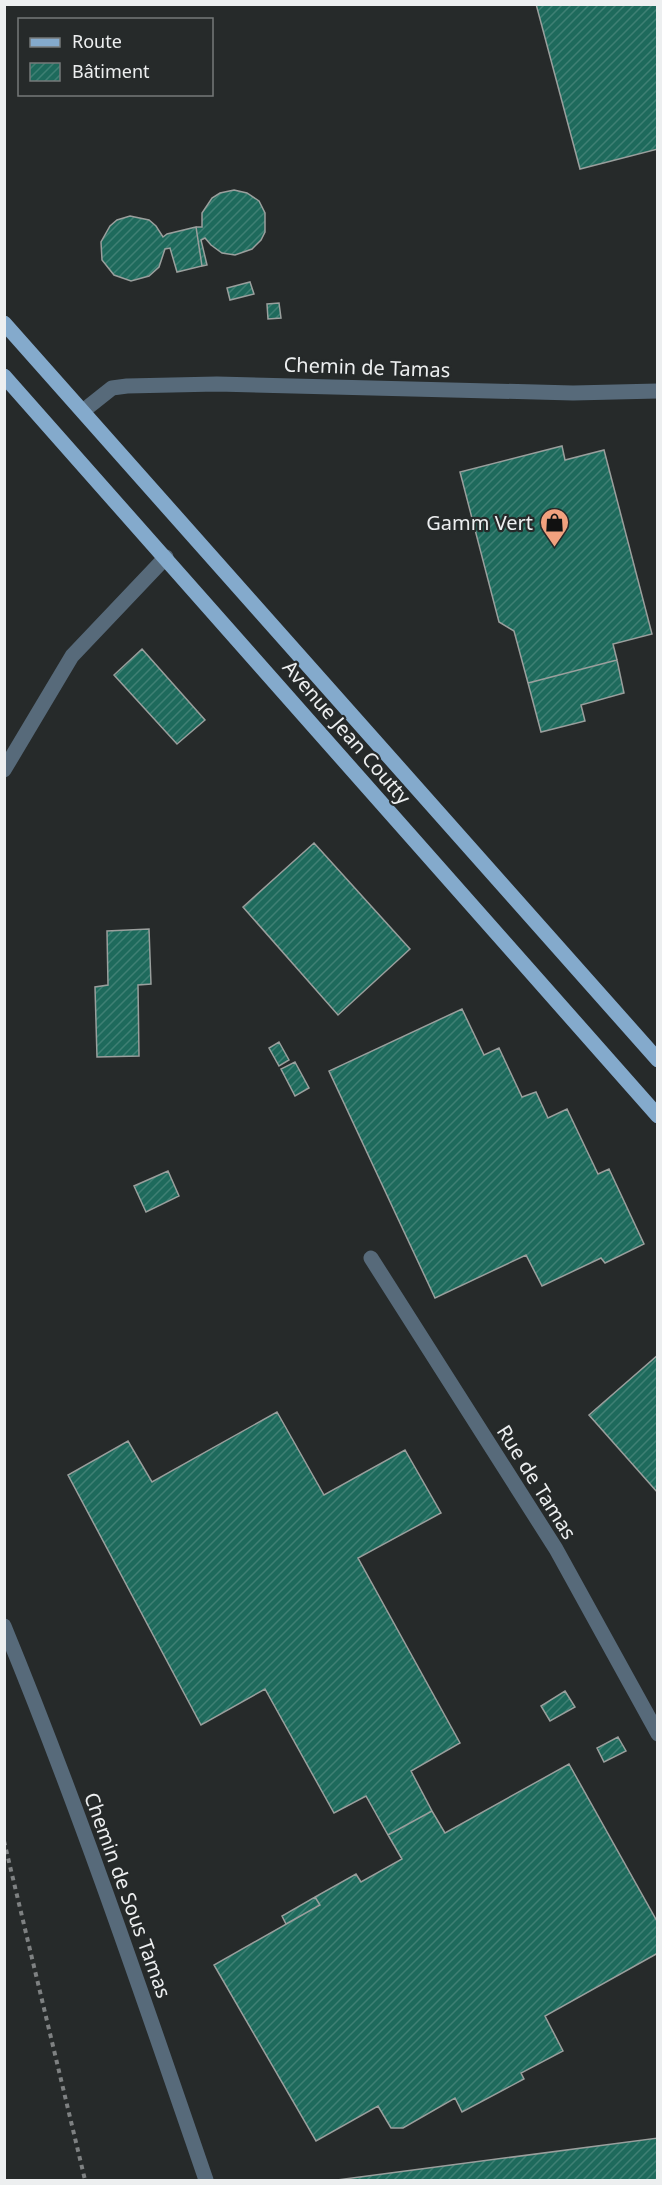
<svg xmlns="http://www.w3.org/2000/svg" width="662" height="2185" viewBox="0 0 662 2185" font-family="'Noto Sans',sans-serif">
<defs>
<pattern id="building-hatch" width="6" height="6" patternUnits="userSpaceOnUse" patternTransform="scale(1.5)"><rect width="6" height="6" fill="#1e6a5c"/><path d="M-1 1l2-2M0 6l6-6M5 7l2-2" fill="none" stroke="#3f8074"/></pattern>
</defs>
<rect width="100%" height="100%" fill="#262a2a"/>
<path fill="url(#building-hatch)" stroke="#9a9f9d" stroke-width="1.5" d="M536 4H658V149L580 169Z
M234 190 247 193 259 201 265 213V232L261 240 252 249 235 255 222 253 211 245 205 238 201 240 207 265 202 266 196 227H202V213L212 198 220 193Z
M130 216 149 220 156 226 163 237 167 234 196 227 202 266 177 272 170 248 165 249 159 267 149 276 131 281 114 275 102 260 101 242 110 226 117 220Z
M250 282 254 294 230 300 227 288Z
M279 303 281 318 268 319 267 304Z
M562 446 565 460 604 450 652 634 613 644 617 660 528 683 514 631 499 622 460 472Z
M142 649 205 720 177 744 114 675Z
M617 660 624 693 581 705 585 721 541 732 528 683Z
M314 843 410 949 338 1015 243 907Z
M149 929 151 984 138 985 139 1056 97 1057 95 987 108 985 107 931Z
M462 1009 484 1055 499 1048 522 1097 536 1092 548 1118 567 1109 598 1174 609 1169 644 1244 605 1263 601 1258 542 1286 526 1255 435 1298 329 1071Z
M279 1042 289 1060 279 1066 269 1048Z
M295 1062 309 1088 295 1096 281 1069Z
M168 1171 179 1196 146 1212 134 1186Z
M658 1355V1493L589 1415Z
M277 1412 324 1495 405 1450 441 1513 358 1558 460 1743 411 1771 432 1811 388 1835 366 1796 334 1813 265 1689 201 1725 68 1475 128 1441 152 1482Z
M565 1691 575 1707 550 1721 541 1706Z
M618 1737 626 1751 604 1762 597 1748Z
M569 1764 658 1923V1953L545 2016 563 2051 521 2073 524 2079 462 2112 455 2098 403 2128H391L378 2106 316 2141 214 1965 320 1905 315 1897 356 1874 361 1882 402 1859 388 1835 432 1811 445 1833Z
M315 1897 320 1905 286 1924 282 1916Z
M658 2138V2180H337Z"/>
<g fill="none" stroke-linecap="round" stroke-linejoin="round">
<path stroke="#7e8182" stroke-width="4" stroke-dasharray="4.5 4.5" stroke-linecap="butt" d="M4 1841 85 2180"/>
<path stroke="#576a7a" stroke-width="15" d="M4 770 72 656 166 557
M4 1626C79 1808 142 1994 206 2180"/>
<path stroke="#576a7a" stroke-width="15" d="M83 411 112 388 127 386 217 384 573 393 658 391
M371 1258 556 1549 658 1734"/>
<path stroke="#84aacc" stroke-width="15" d="M4 323 658 1060
M4 376 658 1116"/>
</g>
<defs>
<symbol id="shop-pin" viewBox="-11 -11 22 30"><path d="M0 17L-7.5 6A9.5 9.5 0 1 1 7.5 6Z" fill="#f2a17e" stroke="#262a2a"/><path d="M-5-2.5h2.3a2.7 3.5 0 0 1 5.4 0H5L5.5 6h-11ZM-1.5-2.5h3a1.5 2.3 0 0 0-3 0Z" fill="#111"/></symbol>
</defs>
<g fill-rule="evenodd">
<use href="#shop-pin" x="538" y="506" width="33" height="45"/>
</g>
<g text-anchor="middle" dominant-baseline="central" stroke-width="4.5" stroke-linejoin="round" paint-order="stroke">
<g font-size="20" fill="#edeff0" stroke="#262a2a">
<text transform="translate(367 367) rotate(2)">Chemin de Tamas</text>
<text transform="translate(347 732) rotate(49)">Avenue Jean Coutty</text>
<text transform="translate(537 1482) rotate(58)">Rue de Tamas</text>
<text transform="translate(128 1895) rotate(70)">Chemin de Sous Tamas</text>
</g>
<g font-size="20" fill="#edeff0" stroke="#262a2a" text-anchor="end">
<text x="533" y="522">Gamm Vert</text>
</g>
</g>
<rect width="662" height="2185" fill="none" stroke="#edeff0" stroke-width="12"/>
<rect x="18" y="18" width="195" height="78" fill="#262a2a" stroke="#767979" stroke-width="1.5"/>
<rect x="30" y="38" width="30" height="9" fill="#84aacc" stroke="#767979" stroke-width="1.5"/>
<text x="72" y="48" font-size="18" fill="#edeff0">Route</text>
<rect x="30" y="63" width="30" height="18" fill="url(#building-hatch)" stroke="#767979" stroke-width="1.5"/>
<text x="72" y="78" font-size="18" fill="#edeff0">Bâtiment</text>
</svg>
